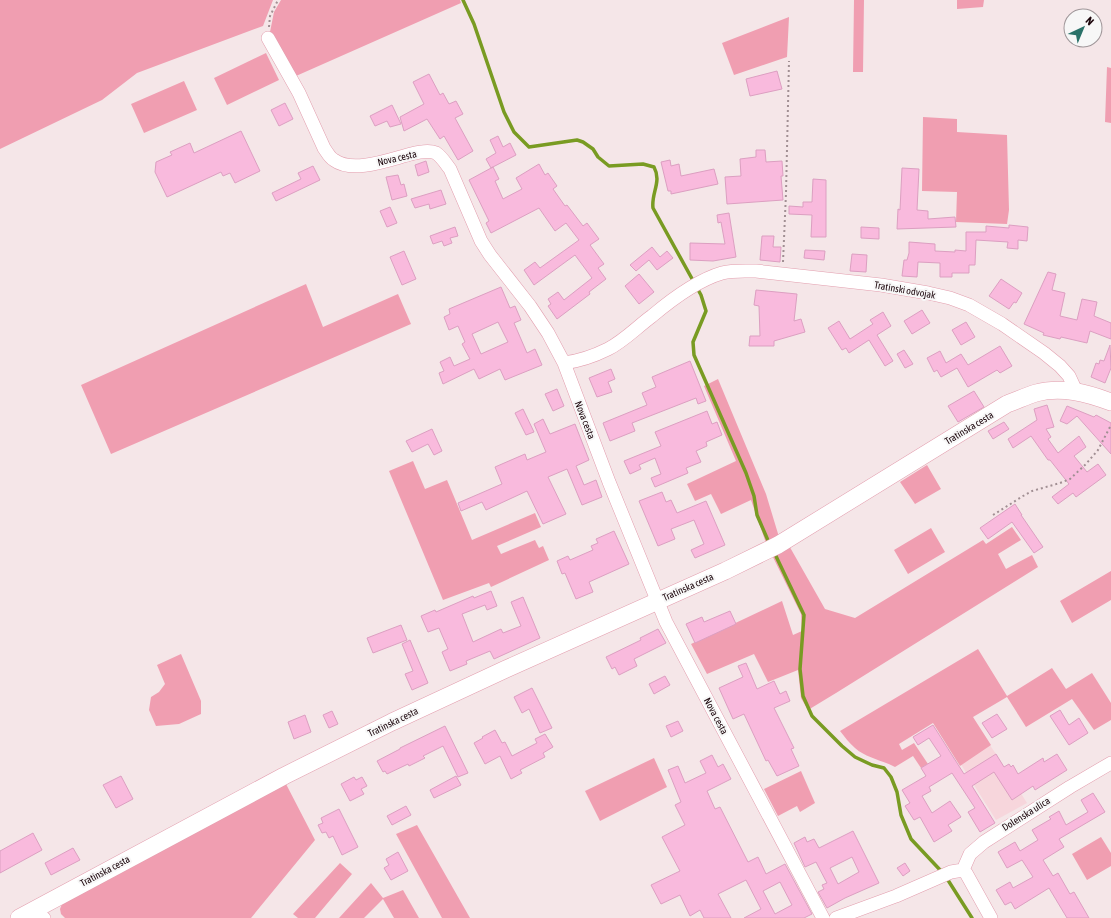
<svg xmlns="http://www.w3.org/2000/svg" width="1111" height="918" viewBox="0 0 1111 918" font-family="'Asap Condensed',sans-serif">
<rect width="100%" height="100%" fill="#f5e6e8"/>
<path fill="#f7d6dc" d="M941 674 996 754 1027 803 996 820 914 690Z"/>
<path fill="#f09eb1" d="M0 0H273L263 26 137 73 102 100 0 149Z
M281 0H460L461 3 296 76 270 32 274 12Z
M854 0H864L863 72H853Z
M957 0H984L983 7 957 9Z
M789 17 787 57 734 75 722 43Z
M266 53 279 80 227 105 214 78Z
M1107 67 1111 68V123L1105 122Z
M184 81 197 110 144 133 131 104Z
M923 117 957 119V132L1007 135 1009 210 1007 224 956 222 957 192 922 191Z
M306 284 323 327 398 294 411 324 111 454 81 385Z
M718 379 766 494 779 537 783 535 825 609 855 618 983 540 986 544 1012 527 1021 540 998 554 1006 569 1032 555 1038 567 836 693 808 710 801 698 798 670 768 682 754 654 707 674 691 644 782 601 793 635 802 631 801 614 766 543 751 500 721 514 711 494 695 501 687 484 736 461 704 386Z
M413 461 425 489 447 480 472 540 535 513 541 527 497 546 501 554 535 540 539 548 543 546 549 560 491 587 489 583 443 600 389 471Z
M927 465 941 489 915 504 900 482Z
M931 528 945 552 908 574 894 550Z
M1111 571V600L1072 623 1060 601Z
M978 649 1007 696 1052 668 1066 689 1092 673 1111 703V720L1094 730 1072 699 1026 727 1007 697 973 717 991 745 960 766 933 723 899 744 902 750 914 743 928 764 921 768 913 756 895 767C882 760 866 758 855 748 849 743 845 737 840 731Z
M181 654 201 701V714L179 724 156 726 149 710 151 697 159 692 165 684 157 665Z
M654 758 667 787 600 821 585 791Z
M801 771 815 803 800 812 797 806 778 816 764 789Z
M286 784 315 840 251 918H65L61 914 60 909 62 904Z
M417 825 421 832 470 918H442L396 834Z
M1101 837 1111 853V866L1087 880 1072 854Z
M340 863 352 874 315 918H298L293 914Z
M371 883 383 898 403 890 419 918H394L383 899 364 918H339Z"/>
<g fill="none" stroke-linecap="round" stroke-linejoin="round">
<path stroke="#799b22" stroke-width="3.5" d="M463 0 474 24 504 112 514 132 529 147 577 140 583 142 593 149 598 157 609 166 643 164 654 167C662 182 651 193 653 208L701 295 706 311 693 342 694 355 746 473 754 496 757 515 770 545
M774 552 804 615 800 669 803 696 812 716 842 746 855 757 872 765 884 768 891 777 897 792 901 815 911 839 942 872
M946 877 972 918"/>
</g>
<path fill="#f9badd" stroke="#dc9fc1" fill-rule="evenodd" d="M777 71 782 89 750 96 746 79Z
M429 74 440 95 443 93 449 104 456 101 463 114 455 118 473 151 458 160 444 136 440 139 427 119 404 131 400 117 424 104 413 82Z
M285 103 293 119 279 126 271 110Z
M392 105 401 124 390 127 387 121 375 126 370 116Z
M241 131 260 171 235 183 230 173 223 176 221 172 167 197 155 172 156 162 172 155 170 152 190 143 194 153Z
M498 136 503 147 510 143 516 155 491 168 486 159 496 153 490 140Z
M756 150H765L766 162 782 161 783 176H781L783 200 727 204 725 177 741 176 740 159 756 157Z
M670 160 671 166 679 164 681 176 714 169 718 184 671 194V191H668L661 162Z
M426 161 429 172 418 176 415 165Z
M539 164 545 175 548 173 557 186 553 189 565 206 567 205 583 226 587 223 599 239 590 245 604 264 598 268 606 279 589 292 590 294 557 319 548 306 551 304 548 299 558 292 564 300 592 278 575 255 534 285 524 270 535 262 540 268 579 240 566 223 555 231 539 208 491 233 486 223 489 221 469 180 493 167 499 179 495 181 503 199 522 189 516 178Z
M313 166 320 180 276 201 272 193 301 179 298 173Z
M902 168 919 169 917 210 928 211V219L955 217 956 227 897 229 898 209 900 210Z
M398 175 401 185 404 184 407 196 392 200 386 177Z
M813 179 826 180V237H811L812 215 789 214V206L803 207V202H812Z
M441 190 446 204 430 209 429 204 415 208 411 199Z
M390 207 397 223 387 227 380 211Z
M729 213 736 257 713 261 690 260V243L725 244 721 222 718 223 717 215Z
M1009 225 1028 227 1027 241 1018 240V249L1007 248 1008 242 976 240 975 265H969V273H952V277H940V263L918 262 917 277 902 276 904 260H907L909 253V242L935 244V251L955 252V250L966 251V232H986V226L1009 228Z
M455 227 458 236 450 238 452 243 444 246 442 241 433 244 430 236Z
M861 227 879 228V239L861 238Z
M762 236H774L773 247H781L780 262 760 260Z
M652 247 660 257 667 251 673 258 657 270 649 260 636 271 630 265Z
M805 250 825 251 824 260 804 258Z
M404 251 416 279 402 285 390 257Z
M852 254 867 255 866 272 850 271Z
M1048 272 1056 274 1052 290 1065 293 1060 316 1077 320 1082 299 1097 302 1094 316 1111 323V339L1090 331 1087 343 1061 337 1060 339 1043 335 1044 333 1024 324Z
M639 274 654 292 639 304 625 286Z
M1001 279 1022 293 1016 303 1014 302 1009 309 989 296Z
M501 287 510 308 515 306 521 320 514 323 527 353 535 349 542 365 505 380 500 369 479 379 474 369 443 384 439 373 444 371 440 362 450 357 454 366 470 359 462 344 465 342 458 326 449 330 444 317 450 314 449 309ZM498 322 508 342 481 354 472 334Z
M756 290 797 294 794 321 801 319 805 332 774 341V346H749L750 336H760L759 306 754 305Z
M922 310 930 323 912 334 904 321Z
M883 312 891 326 877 335 893 361 885 366 869 340 849 353 846 348 842 350 828 328 839 321 850 339 873 324 870 320Z
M966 322 975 337 961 345 952 330Z
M1110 345 1111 368 1105 383 1091 377 1096 363 1099 364 1100 360 1104 361Z
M1000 346 1012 366 1000 373 997 370 968 387 957 368 941 377 937 370 934 372 927 358 940 351 946 363 961 354 968 365Z
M904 350 913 364 905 368 897 354Z
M690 361 706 401 698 404 696 398 632 423 635 431 610 441 603 423 647 405 642 393 656 387 652 377Z
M611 369 615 379 608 382 612 392 597 397 589 378Z
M557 389 564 406 553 411 545 394Z
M974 391 984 407 958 422 948 406Z
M1047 405 1054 427 1046 429 1051 437 1048 439 1058 453 1079 436 1086 447 1074 456 1087 472 1098 464 1106 475 1076 497 1073 493 1058 504 1052 497 1069 484 1050 460H1048L1031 436 1013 448 1008 439 1037 420 1034 409Z
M1067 406 1094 417 1096 415 1111 423V454L1077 416 1067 424 1060 421Z
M523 409 534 432 526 435 515 413Z
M707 411 712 424 717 422 722 435 706 442 707 446 696 451 701 462 686 468 688 473 655 487 651 478 661 474 655 458 639 465 641 469 630 474 624 461 661 446 655 432Z
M543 419 550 434 575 424 589 460 576 466 584 485 596 480 602 497 582 505 567 469 548 477 566 514 543 524 527 491 486 510 482 502 461 511 458 503 502 484 495 467 525 454 527 460 546 452 534 424Z
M1004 422 1009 429 993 439 988 431Z
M432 429 442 451 434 455 428 444 412 452 406 441Z
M662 492 666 502 671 500 677 513 706 501 725 545 695 558 691 550 704 544 694 520 671 529 675 539 658 546 639 501Z
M1015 504 1022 515H1021L1043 547 1034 553 1012 522 988 539 980 528Z
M614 531 629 564 589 582 593 592 576 599 565 573 562 574 557 561 568 556 570 560 593 550 591 546 598 543 596 539Z
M491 591 497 606 487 610 485 605 462 614 473 642 501 629 503 633 521 626 511 602 523 597 540 638 494 659 490 651 466 661 467 664 450 671 442 652 448 649 439 628 428 632 421 616 435 610 436 612 473 596 474 598Z
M730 611 736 624 695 643 686 624 702 617 704 622Z
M401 625 407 640 373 653 367 638Z
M658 629 666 643 634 659 637 666 619 675 615 667 612 669 606 657 641 640 640 638Z
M410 640 428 683 412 690 405 674 413 671 402 644Z
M746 663 757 689 774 681 780 694 786 691 790 701 774 708 794 748 791 749 799 766 777 776 768 760 766 761 744 714 733 719 719 688 743 677 738 666Z
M665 676 670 685 654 694 649 684Z
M532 688 552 728 540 733 529 709 522 713 514 697Z
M1060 710 1069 725 1079 718 1088 733 1069 745 1050 716Z
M332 711 338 724 329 728 323 715Z
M997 714 1007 729 992 738 982 723Z
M305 715 311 732 294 739 288 722Z
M678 721 683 731 671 737 666 726Z
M933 725 964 774 996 754 1004 767 1009 764 1011 767 1013 765 1018 774 1043 758 1044 762 1057 754 1067 770 1035 790 1033 786 1012 800 994 772 972 786 995 823 980 832 968 812 975 808 952 773 929 787 931 791 922 796 932 813 950 801 961 817 948 825 952 831 934 842 920 817 914 820 905 806 910 803 902 790 926 776 921 768 941 756 929 738 918 745 913 737Z
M445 726 468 773 458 777 443 746 423 756 425 758 409 766 408 764 387 774 385 771 383 772 377 761 400 749V748Z
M495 730 502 743 505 742 512 756 537 743 535 739 545 734 553 747 543 753 545 757 520 770 522 773 511 779 500 756 485 764 474 743 483 738 482 737Z
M712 755 718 767 723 764 731 779 707 791 715 809 720 807 748 862 758 857 766 874 785 864 812 914 804 918H744L761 909 746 880 718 894 731 918H704L700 910 690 916 680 895 661 904 651 885 680 871 662 837 685 825 675 805 681 802 668 770 678 766 685 783 706 773 700 761ZM780 882 792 905 775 914 763 891Z
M121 776 133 799 116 808 103 785Z
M456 776 461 785 434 798 430 790Z
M354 777 356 780 362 777 367 786 361 789 364 794 350 801 341 784Z
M1093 793 1105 812 1059 839 1064 847 1043 860 1053 876 1058 873 1070 894 1074 892 1089 918H1067L1049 888 1015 909 1011 902 1005 905 996 890 1010 882 1013 888 1033 877 1022 860 1007 868 998 852 1015 842 1020 851 1038 840 1032 830 1051 819 1049 817 1059 811 1066 825 1088 812 1081 800Z
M406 806 411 815 392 825 387 816Z
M339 809 358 847 342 855 333 836 329 838 326 832 322 833 318 825 323 823 321 818Z
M853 831 879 883 845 898 827 908 818 892 824 889 822 885 827 883 816 862 805 867 794 843 805 837 807 842 814 839 819 848ZM852 857 859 872 838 884 830 868Z
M33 833 42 850 0 873V851Z
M73 848 80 860 51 875 45 863Z
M398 852 408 871 391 880 384 868 389 865 386 859Z
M905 863 910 871 903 876 897 868Z"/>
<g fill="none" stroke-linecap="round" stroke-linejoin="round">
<defs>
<path id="minor" d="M268 38 299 93 324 148C327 152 329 157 334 160 353 174 391 159 411 154 419 152 429 150 436 153 442 157 446 164 450 169L481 241 490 255 530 306 548 333 564 363 609 482 666 622 823 918
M564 363C579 361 594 356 608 349 624 341 637 327 652 316 671 300 698 280 722 273 733 270 745 271 756 271L881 285 928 293 950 298 969 305 1002 324 1044 353 1060 366 1069 376 1076 391
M963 870 970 854 984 842 1070 787 1111 763
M963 870 966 873 991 918
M32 911 44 918
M836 918 896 896 951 872 963 870"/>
<path id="major" d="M19 918 284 776 392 722 506 669 725 571 778 545 1007 404C1016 401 1026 396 1036 393 1061 386 1087 393 1111 402"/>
</defs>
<use href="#minor" stroke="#e39eae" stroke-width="14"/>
<use href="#major" stroke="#e39eae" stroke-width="18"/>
<path stroke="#a18f93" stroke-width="2" stroke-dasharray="2 3" stroke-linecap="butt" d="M269 27 270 16 278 0
M783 262 786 193 789 61
M993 515 1023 496 1032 491 1060 483 1070 479 1086 464 1098 450 1111 425"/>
<use href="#minor" stroke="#fff" stroke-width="13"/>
<use href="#major" stroke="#fff" stroke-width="17"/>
</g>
<g text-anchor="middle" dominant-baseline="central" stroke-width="4" stroke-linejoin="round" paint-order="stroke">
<g font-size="10" fill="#1b050b" stroke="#f7f7f7">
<text transform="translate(397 158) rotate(-13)">Nova cesta</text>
<text transform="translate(905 290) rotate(10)">Tratinski odvojak</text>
<text transform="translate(585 420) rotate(69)">Nova cesta</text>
<text transform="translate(969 428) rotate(-31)">Tratinska cesta</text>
<text transform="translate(688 587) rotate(-24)">Tratinska cesta</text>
<text transform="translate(716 716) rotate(62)">Nova cesta</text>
<text transform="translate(393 722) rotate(-26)">Tratinska cesta</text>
<text transform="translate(1026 814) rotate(-32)">Dolenska ulica</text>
<text transform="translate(105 871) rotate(-28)">Tratinska cesta</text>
</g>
</g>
<g transform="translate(1083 28) rotate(44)"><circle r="19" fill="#f7f7f7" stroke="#9f9699"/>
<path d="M0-3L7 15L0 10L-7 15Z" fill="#2a7269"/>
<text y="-6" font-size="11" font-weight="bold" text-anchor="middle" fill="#1b050b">N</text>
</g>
</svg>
